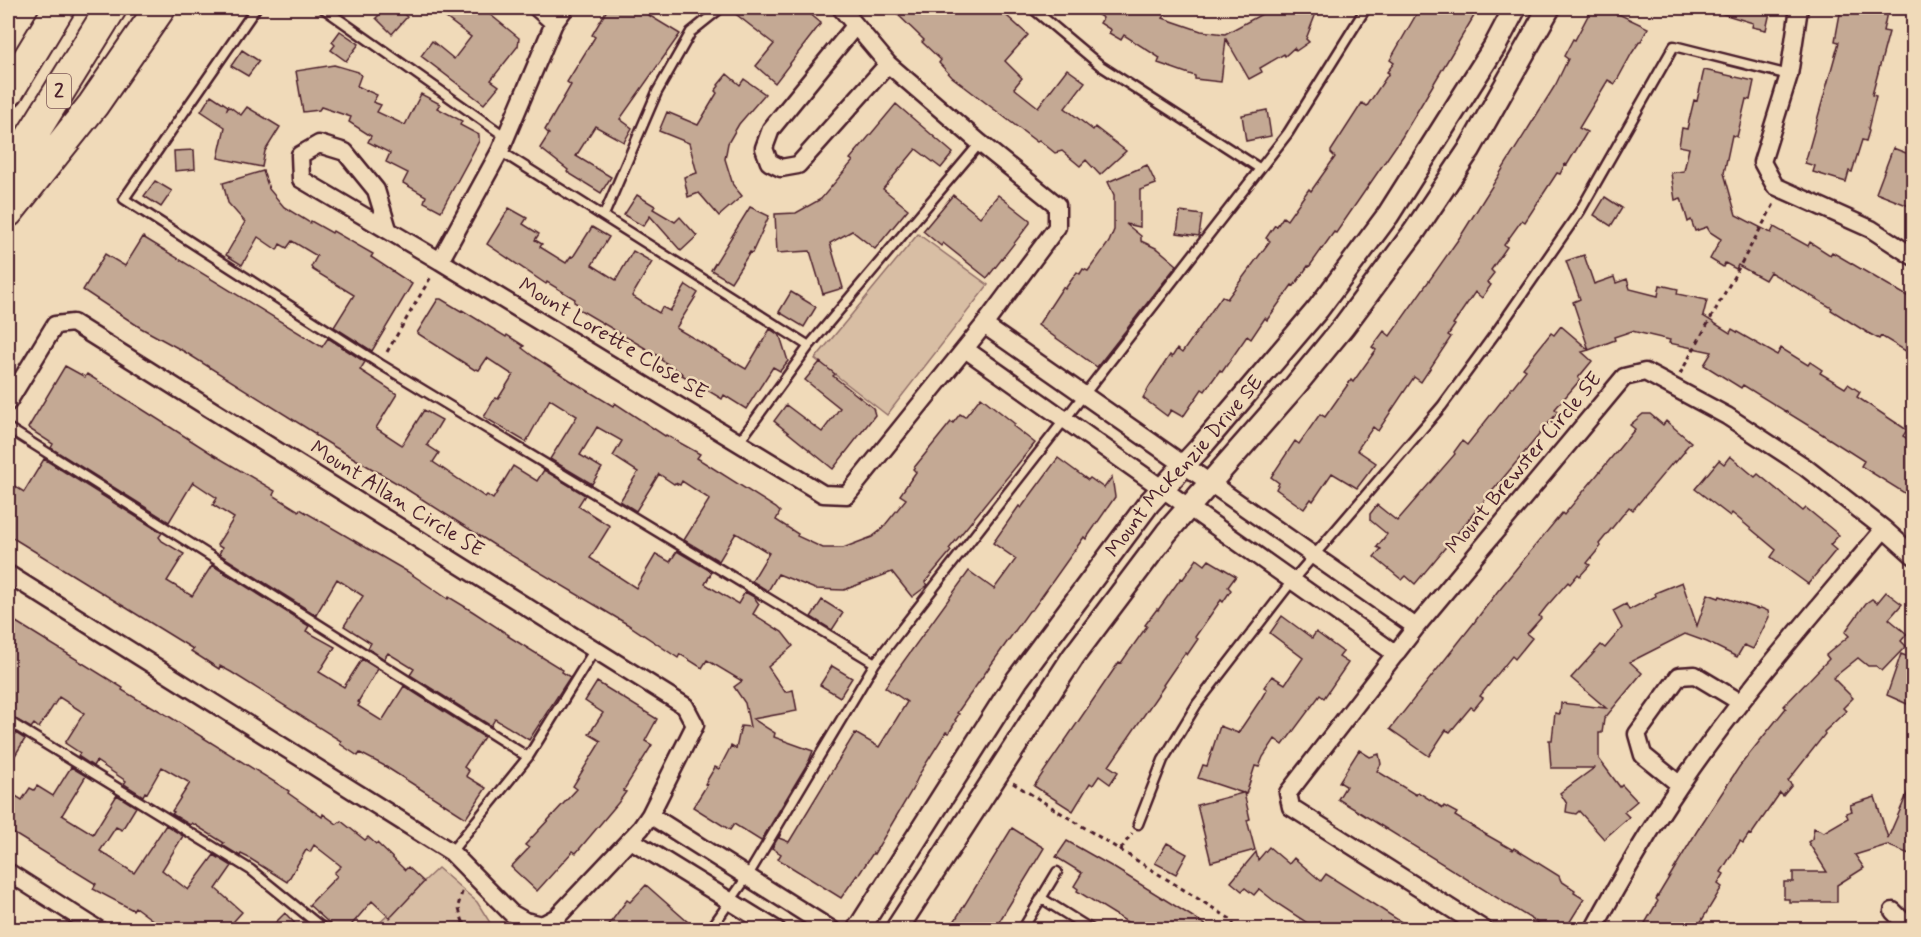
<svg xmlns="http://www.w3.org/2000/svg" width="1921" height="937" viewBox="0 0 1921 937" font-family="Mynerve,sans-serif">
<rect width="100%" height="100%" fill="#f0dab9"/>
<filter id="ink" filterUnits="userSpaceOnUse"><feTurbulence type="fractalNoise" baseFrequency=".0167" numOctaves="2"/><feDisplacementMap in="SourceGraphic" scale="12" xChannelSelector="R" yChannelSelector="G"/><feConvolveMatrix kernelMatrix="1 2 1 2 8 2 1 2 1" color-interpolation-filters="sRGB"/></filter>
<g filter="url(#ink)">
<path fill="#d8bea4" stroke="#916e68" stroke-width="1.5" d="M918 234 988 285 887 415 815 359Z
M438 868 477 902 494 929 372 930Z"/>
<path fill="#c4a994" stroke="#4a1f2b" stroke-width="1.5" d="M386 8H397L407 17 392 34 376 18Z
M433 8H482L519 38 518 46 491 80 499 86 484 104 421 56 432 41 454 59 471 37Z
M608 8H637L680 34 620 119 632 128 624 142 595 126 576 156 611 177 601 193 567 172 568 170 540 148 549 134 545 130 571 85 567 82 595 37 592 35Z
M728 8H803L821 23 775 83 756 66 774 44Z
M891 8H998L1028 35 1005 61 1022 78 1014 88 1038 107 1067 69 1085 82 1065 108 1093 130 1095 127 1126 151 1100 175 1086 160 1080 166 1062 151 1055 153 1039 140 1037 142 952 77 939 63 941 60 922 42 924 40Z
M1087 8H1170L1163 18 1201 31 1225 34 1273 8H1318L1306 39 1309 42 1296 51 1294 48 1285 56 1284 54 1260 68 1262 72 1249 79 1226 39 1221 82 1195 79V76L1158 63 1160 58 1124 35 1121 40 1109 33 1111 30 1100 23 1103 18Z
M1420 8H1459L1474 16 1402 137 1336 233 1334 232 1309 267 1308 266 1294 286 1292 285 1267 320 1265 318 1251 339 1247 336 1222 372 1220 370 1205 391 1202 389 1183 417 1171 410 1167 416 1143 398 1149 387 1170 355 1172 357 1177 349 1182 353 1222 296 1227 299 1270 241 1266 238 1275 225 1277 226 1283 217 1287 220 1309 189 1311 191 1335 157 1331 153V151L1362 103 1367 106 1389 73 1387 72 1394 63 1390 60Z
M1592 8H1606L1648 28 1641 41H1640L1632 53 1615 84 1608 80 1579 128 1587 132 1567 165 1565 164 1560 174 1557 173 1525 222 1522 220 1504 245 1507 247 1491 270 1494 273 1487 282 1491 285 1482 298 1475 292 1453 324 1455 325 1448 335 1451 337 1421 382 1414 377 1378 431 1373 427 1357 450 1376 463 1357 488 1332 473 1313 501 1311 499 1304 509 1276 489 1279 483 1271 477 1295 441 1299 444 1320 414 1325 417 1351 380 1353 382 1376 350 1372 347 1384 331 1390 336 1462 234 1556 84 1568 59 1564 56 1573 39 1575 40Z
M1713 8H1771L1766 30 1752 27 1753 23 1713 11Z
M1841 8H1888L1883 31 1889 32 1872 95 1876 96 1868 129 1869 131 1866 141 1862 140 1852 172 1849 171 1846 182 1813 172 1815 166 1805 163 1839 42 1835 41Z
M340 31 359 44 346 61 331 50 335 45 332 42Z
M242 50 259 61 248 76 231 66Z
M334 65 358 72 361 75 357 86 377 95 373 102 381 105 377 112 405 125 421 94 440 104 437 108 462 121 460 125 479 135V141L441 211 424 202 426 196 403 183 408 173 386 162 390 153 368 142 371 136 349 122 351 117 321 107 319 110 303 112 296 71Z
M1704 70 1754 81 1750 100 1746 99 1737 137 1732 135 1724 173 1736 215 1771 233 1774 227 1808 246 1810 242 1830 255 1832 252 1914 300V356L1881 336 1879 339 1868 333 1831 310 1832 308 1770 272 1765 280 1738 265 1736 269 1725 263 1723 267 1710 259 1721 239 1710 232 1707 227 1695 231 1691 220 1688 222 1681 198 1675 200 1671 173 1684 171 1689 148 1679 146 1682 128 1687 129 1694 100 1697 101Z
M727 74 740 85 744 79 765 94 739 124 728 143 725 159 733 185 742 196 719 216 699 193 688 197 684 177 697 173 689 143 659 131 667 112 698 125 717 93 715 91 719 86 718 85Z
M211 95 228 106 227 109 230 107 241 115 247 107 280 127 265 151 262 167 218 158 225 127 201 111Z
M896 104 953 153 941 168 916 149 883 189 908 209 875 249 852 231 830 243 843 288 823 294 810 251 777 253 775 214 796 213 821 199 853 161 850 159Z
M1267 110 1271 136 1246 141 1242 115Z
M1893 148 1914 156V208L1876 193Z
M194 150 195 169 175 171 174 151Z
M1147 165 1156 184 1140 190V227L1126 224 1141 236V241L1158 249 1177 265 1097 367 1038 325 1063 287 1065 289 1077 272 1080 274 1083 269 1088 271 1109 242 1114 230V195L1108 182Z
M263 171 269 189 284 207 310 223 311 221 332 233 333 231 373 254 371 257 412 284 372 351 334 327 354 295 313 270 311 267 317 256 292 241 287 248 280 244 277 250 258 237 242 265 226 255 245 222 228 203 223 183Z
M155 181 172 191 161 207 144 196Z
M637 195 655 206 653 209 675 222 680 217 697 236 681 251 650 216 643 226 624 215Z
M953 195 980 217 998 195 1030 220V223L987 278 943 243 941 246 923 231Z
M1605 197 1622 208 1611 226 1594 215Z
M750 207 769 216 752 253 750 252 731 282 711 270Z
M509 208 527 218 523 224 539 234 535 240 542 244 540 247 566 263 571 256 573 257 592 227 609 237 592 265 616 280 633 251 652 262 632 296 659 313 662 307 670 311 686 285 698 293 676 328 746 369 770 329 780 336 788 361 780 371 773 367 746 409 724 395 722 399 682 375 683 374 661 360 662 358 577 308 579 305 574 302 575 299 547 282 546 284 487 244Z
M1180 212 1202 215 1199 236 1177 233Z
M143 237 322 347 328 338 365 362 360 370 397 394 376 428 402 445 424 410 442 420 427 445 439 453 433 462 485 497 487 495 493 499 513 466 537 481 544 470 585 495 578 506 610 526 590 558 636 588 656 554 670 562 677 551 712 572 705 584 738 604 745 592 754 597 759 604 753 614 782 632 793 646 768 667 785 692 793 690 797 711 753 719 775 733 774 737 813 751 809 761 761 841 734 824 730 830 693 807 707 785 705 784 715 767 719 769 731 746 736 749 741 726 750 727 745 703 734 687 742 681 707 660 702 668 680 654 678 658 627 624 494 545 400 485 333 446 315 435 316 434 185 352 141 328 83 290 105 254 125 266Z
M1584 255 1594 284 1614 277 1616 283 1627 279 1630 289 1658 296 1660 285 1678 289 1677 294 1707 300 1703 316 1730 333 1732 329 1777 355 1781 348 1808 365 1810 362 1822 370 1820 373 1845 388 1848 384 1860 392 1857 397 1907 430 1903 436 1914 443V499L1861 466 1864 461 1814 429 1743 385 1741 388 1704 365 1712 352 1669 343 1670 340 1632 331 1614 337 1615 340 1589 350 1573 302 1580 299 1566 261Z
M791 292 816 307 804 327 779 312Z
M438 299H441L461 311 462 310 506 337 507 335 524 346 522 348 534 357 570 380 613 406 615 403 665 436 666 435 700 454 697 458 776 508 780 512 776 520 798 534 797 536 823 548H843L872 537 881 530 906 499 900 495 916 472 913 469 951 422 953 423 960 414 965 417 981 397 1015 424 1013 426 1035 443 949 549 951 551 925 582 928 585 912 597 892 572 844 590 815 589 778 574 768 591 752 581 769 553 736 533 719 561 684 540 709 500 708 498 682 481 680 485 675 483 674 484 659 474 636 511 620 501 638 472 613 456 622 441 597 427 580 455 602 468 592 484 550 459 577 416 550 399 526 442 484 417 495 398 498 399 513 375 487 358 479 370 476 369 475 370 417 333Z
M1561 326 1589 350 1582 352 1592 361 1578 378 1580 380 1555 409 1558 412 1415 584 1406 576 1402 580 1374 557 1381 549 1377 547 1387 534 1370 520V514L1377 505 1397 521 1455 454 1454 452 1462 441 1467 445 1526 370 1523 368 1551 333 1554 335Z
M820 362 835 374 833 376 873 408 875 415 833 469 774 421 786 405 822 432 840 408 805 380Z
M65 366 85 377 87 374 214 455 275 491 273 495 299 511 300 509 408 572 448 599 449 597 472 611 509 635 508 636 563 670 562 672 570 677 529 740 495 719 491 726 410 675 414 669 388 653 384 659 368 648 371 643 344 626 363 596 337 579 316 615 219 554 222 548 217 545 234 518 213 505 217 498 193 482 169 522 51 448 53 444 28 428Z
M1643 414H1650L1663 425 1666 421 1691 442 1684 450 1685 451 1675 463 1674 461 1633 510 1629 507 1599 544 1601 546 1587 563 1590 565 1580 576 1578 574 1570 584 1568 582 1546 607 1539 616 1541 618 1527 634 1532 638 1515 659 1512 656 1480 696 1483 698 1474 709 1471 707 1450 732 1446 730 1429 756 1390 729 1473 624 1497 592 1562 513 1564 515 1635 429 1630 425Z
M1730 456 1755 477 1758 474 1803 511 1806 508 1839 535 1830 545 1836 550 1808 584 1771 557 1776 550 1732 513 1730 516 1695 489 1719 460 1724 464Z
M1058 458 1088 480 1090 478 1104 488 1112 477 1115 497 1086 539 1084 537 1033 609 1029 611 957 713 959 714 955 720 956 721 949 733 946 732 920 773 912 790 874 854 873 853 858 876 857 875 841 898 778 859 781 854 772 848 782 831 779 838 789 842 855 733 879 747 907 702 885 687 969 571 994 589 1016 559 993 543 1019 506 1021 508Z
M44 459 162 533 159 537 162 541 184 554 167 581 192 596 212 565 309 626 306 631 335 647 319 672 344 687 362 659 378 669 358 702 360 703 358 706 382 721 404 686 484 737 464 767 469 771 466 776 486 788 466 818 383 765 360 753 358 756 340 744 341 741 231 672 220 666 219 669 191 651 193 649 8 535V482L24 492Z
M1197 559 1205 565 1209 560 1236 576 1228 587 1231 590 1223 602 1221 600 1195 637 1198 639 1187 655 1185 653 1163 685 1164 686 1109 766 1118 772 1110 784 1099 776 1093 785 1090 783 1073 811 1034 786 1119 662 1121 663 1147 626 1145 625 1157 609 1158 610 1181 578 1183 579Z
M1682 582 1697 626 1708 594 1719 598 1720 596 1758 609 1761 608 1768 611 1769 617 1753 649 1744 645 1737 657 1707 642 1685 634 1630 662 1642 673 1604 719 1602 733H1599V759L1620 787 1622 785 1637 801 1624 812 1629 817 1604 839 1579 811 1576 814 1566 812 1567 804 1560 793 1594 768H1551L1549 740H1552L1555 713 1560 714 1561 703 1606 708 1571 678 1601 645 1605 648 1622 628 1613 611 1626 604 1629 610 1656 596 1655 593Z
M1886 592 1902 604 1889 619 1907 634 1901 641 1906 646 1882 671 1876 666H1868L1858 658 1833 678 1853 698 1843 708 1846 711 1824 732 1825 734 1788 781 1792 785 1783 796 1780 793 1751 835 1749 834 1743 843 1740 841 1721 872 1724 874 1718 884 1722 887 1696 930H1641L1658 901 1656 899 1697 831 1739 767 1786 708 1784 706 1829 659 1826 655 1849 636 1845 632 1866 603 1872 599 1877 603Z
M822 600 843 613 832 630 811 617Z
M1282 616 1312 638 1316 632 1343 652 1339 657 1348 663 1324 698 1320 695 1283 745 1275 739 1263 757 1259 767 1255 766 1246 794 1244 793 1250 819 1247 820 1255 850 1211 862 1197 805 1243 793 1198 778 1203 765 1207 766 1220 726 1238 733 1261 699 1267 689 1264 687 1272 676 1285 684 1303 658 1270 633Z
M8 617 123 688 122 690 147 705 148 704 170 717 289 791 288 793 322 817 323 814 337 824 341 821 365 840 368 837 376 844 377 843 405 870 408 867 424 882 390 918 372 901 347 930H337L309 905 337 876 334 873 341 866 314 845 310 852 306 850 287 882 249 858 241 854 240 856 222 845 224 843 192 823 190 825 172 814 174 812 172 811 190 783 162 767 147 793 145 792 143 796 124 784 126 781 96 761 93 766 78 756 80 753 65 743 84 713 59 697 39 728 34 724 31 728 8 715Z
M1901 654 1914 659V707L1887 695Z
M832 666 852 678 840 697 820 685Z
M597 682 657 719 645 741 652 745 623 791 626 792 618 803 576 853 573 851 537 891 511 867 529 848 525 845 577 789 573 786 601 741 589 734 603 713 585 701Z
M8 728 25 739 8 767Z
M1359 750 1370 757 1379 754 1381 764 1377 771 1416 795 1418 792 1443 808 1444 806 1457 813 1455 816 1485 834 1513 850 1514 848 1559 876 1561 881 1575 890 1574 893 1584 899 1566 928 1560 925 1557 930H1549L1338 799 1346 786 1339 782Z
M71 767 86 776 62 815 93 834 117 795 136 807 122 830 116 827 100 851 134 873 166 825 183 836 162 870 188 890 214 855 232 866 216 889 242 912 226 930H166L135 907 133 910 93 889 96 884 8 830V791L22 800 30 788 34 790 37 786 53 796Z
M1914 778V856L1887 845 1855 855 1864 868 1837 885V902H1789V899H1784V882H1793V872H1827L1808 842 1812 839 1814 828 1824 832 1848 818 1846 813 1852 811 1850 805 1875 797 1888 838Z
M1012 828 1044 848 1029 873 994 930H949Z
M1067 841 1111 866 1214 930H1140L1077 891 1078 889 1074 886 1082 873 1056 857Z
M1167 843 1187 854 1176 874 1155 863Z
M1269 847 1289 864 1294 858 1321 881 1326 874 1414 930H1331L1319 922 1315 928 1278 904 1259 889 1254 895 1245 888 1242 891 1231 882 1256 852 1258 860Z
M646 885 697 930H605L627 900 630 902Z
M285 913 301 930H268Z"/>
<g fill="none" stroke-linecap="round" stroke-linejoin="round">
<defs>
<path id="service" d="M256 8 124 199 380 364 875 663
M323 8 506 137
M1032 8 1101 66 1259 168
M500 151 809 346
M604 215 657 92 691 32 721 8
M8 428 528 757
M739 442 809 346 980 143
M8 721 251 870 325 930
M1138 824 1163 760 1197 704 1292 581 1442 406 1497 331 1580 211 1674 46 1789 75
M451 852 528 757 595 649
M1041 898 1092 930
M710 930 747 877 875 663 1288 133 1366 8
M1022 930 1057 872"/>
<path id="minor" d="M537 8 554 23
M565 8 554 23 500 151 440 261 823 494 847 495 984 325 1057 227V205L980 143 888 64 841 8
M1799 8 1789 75 1762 162 1775 186 1871 229 1914 257
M855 26 771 129 764 148 769 162 781 168 798 165 888 64
M388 229 376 190 345 152 319 144 300 155 301 179 440 261
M984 325 1416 627
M965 349 1396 654
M8 402 55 325 73 323 685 706 695 725 650 815 641 828 557 917 542 925 525 921 511 913 451 852 8 574
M1884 529 1914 556
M1680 785 1643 755 1637 734 1679 676 1695 675 1740 702
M650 815 832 930
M631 840 777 930
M8 872 99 930
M1893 911 1912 930
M1485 930 1291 807 1288 793 1416 627 1624 377 1645 372 1727 416 1805 467 1884 529C1814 613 1741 695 1680 785 1648 832 1620 880 1593 930"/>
<g id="tertiary">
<path id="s1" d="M858 930 1017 680 1149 503 1199 449 1318 309 1388 215 1495 46 1515 8"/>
<path d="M896 930 1073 657 1167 532 1295 386 1344 326 1414 232 1469 150 1549 8"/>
</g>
<path id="motorway" d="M8 92 59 8
M8 174 111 8
M8 212 93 105 160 8"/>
</defs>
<use href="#service" stroke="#4a1f2b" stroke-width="13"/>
<use href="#minor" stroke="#4a1f2b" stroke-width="21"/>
<use href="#tertiary" stroke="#4a1f2b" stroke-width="26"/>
<use href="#motorway" stroke="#4a1f2b" stroke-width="34"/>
<path stroke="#4a1f2b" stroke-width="3" stroke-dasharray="4.5 4.5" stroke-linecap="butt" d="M387 352 432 275
M1680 374 1774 204
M1013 783 1232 920 1235 930
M1121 849 1132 833
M463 922 458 906 463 889
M456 930 463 922 474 930
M477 930 499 925"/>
<use href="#service" stroke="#f0dab9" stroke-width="8"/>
<use href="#minor" stroke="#f0dab9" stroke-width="16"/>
<use href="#tertiary" stroke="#f0dab9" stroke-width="21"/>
<use href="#motorway" stroke="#f0dab9" stroke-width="30"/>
</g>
</g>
<g text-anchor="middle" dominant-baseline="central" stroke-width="5" stroke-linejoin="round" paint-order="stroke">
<rect fill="#f0dab9" stroke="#7c5756" stroke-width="1.5" x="47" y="74" width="24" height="34" rx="4.5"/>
<g font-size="20" font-weight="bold" fill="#4a1f2b">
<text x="59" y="91">2</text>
</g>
<g font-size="21" fill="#4a1f2b" stroke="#f0dab9">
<text transform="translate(613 339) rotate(31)">Mount Lorette Close SE</text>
<text transform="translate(1524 463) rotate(-50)">Mount Brewster Circle SE</text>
<text stroke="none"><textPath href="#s1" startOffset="568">Mount McKenzie Drive SE</textPath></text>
<text transform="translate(397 499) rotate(32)">Mount Allan Circle SE</text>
</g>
</g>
<rect width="1921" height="937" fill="none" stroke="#f0dab9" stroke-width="30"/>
<rect x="15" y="15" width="1891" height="907" fill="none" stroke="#4a1f2b" stroke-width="2" filter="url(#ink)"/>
</svg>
